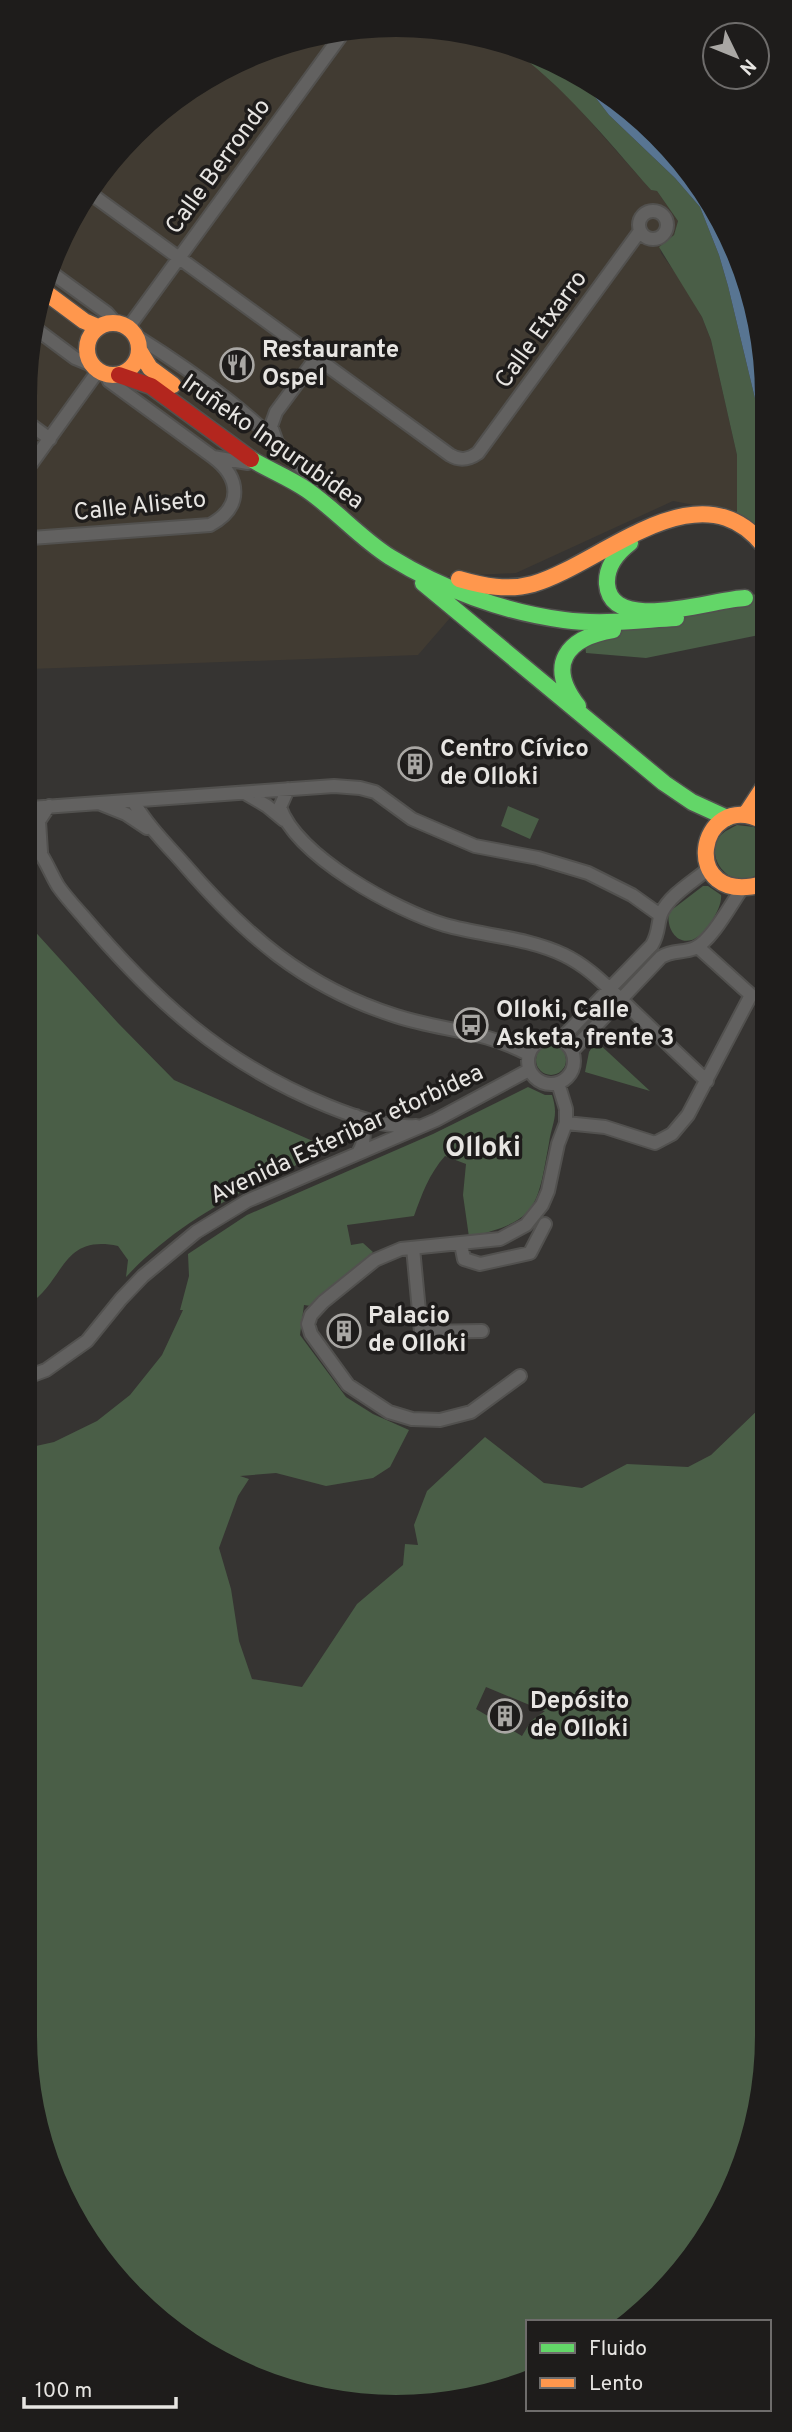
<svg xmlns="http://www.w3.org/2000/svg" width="792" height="2432" viewBox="0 0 792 2432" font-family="Overpass,sans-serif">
<rect width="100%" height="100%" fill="#363432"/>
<path fill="#413b32" d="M324 32H469L508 46 535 65 574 103 651 190 657 191 678 221 674 235 660 247 661 253 682 282 702 317 711 340 737 455V513L673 501 516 573 431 577 450 618 418 655 30 669 32 323 87 189 190 87Z"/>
<path fill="#4a5e47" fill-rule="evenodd" d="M508 46 567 69 592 93 609 115 675 178 700 207 719 255 728 286 764 436V533L737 513V455L711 340 702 317 659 247 674 235 678 221 657 191 651 190C606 139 564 86 508 46Z
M764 591V634L646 658 586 653 584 637 745 598Z
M508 806 539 819 530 839 501 826Z
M737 825 754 827 763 835V870C733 898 700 855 722 834 726 830 732 828 737 825Z
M703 886H708L721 895C723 907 705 936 692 940 675 945 666 926 669 912Z
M29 925 118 1023 174 1080 331 1149C257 1183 183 1216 126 1277L128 1260 118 1246C61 1234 65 1281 28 1305Z
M596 1041 650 1091 585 1072 589 1052Z
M536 1060a15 15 0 1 1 30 0a15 15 0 1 1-30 0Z
M528 1087 545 1095H552C559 1117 552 1122 549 1143 537 1208 538 1221 469 1237L463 1195 466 1164 445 1156C429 1174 422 1194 414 1216L347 1225 351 1245 363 1243 373 1252 311 1306 304 1305 300 1335 346 1397 373 1414 409 1430 390 1467 373 1478 326 1486 276 1473 240 1476 249 1479 238 1496 219 1548 231 1589 239 1641 252 1679 302 1687 357 1604 403 1565 405 1544 418 1545 414 1525 427 1491 485 1437 544 1483 582 1488 627 1464 688 1467 711 1455 762 1406 760 2109 705 2242 630 2322H528V2377L493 2395 348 2404 231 2369 117 2281 53 2178 25 2036 27 1448 54 1442 97 1421 130 1395 162 1355 183 1310H180L189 1276 188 1254 247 1215 433 1134ZM486 1687 544 1711H545L531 1721 522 1736 476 1709Z"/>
<path fill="#587592" d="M567 69 581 74 659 134 729 232 764 347V436L728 286 719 255 700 207 675 178 609 115 592 93Z"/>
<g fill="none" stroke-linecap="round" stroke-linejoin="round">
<defs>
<path id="street" d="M87 191 450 455C460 461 468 460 478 453L640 231
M639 225a14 14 0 1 1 28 0a14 14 0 1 1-28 0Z
M52 273 107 313 116 323
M32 326 75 358 92 365
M128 328 340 37 341 32
M136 336C200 376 263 422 312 480
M107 375 109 381 213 457 248 463
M31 425 50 439
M276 440 271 426 276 412 316 358
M31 464 98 371
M31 538 210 525C243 507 241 478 213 457
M288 789 280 807C296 856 397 911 445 925 484 936 526 937 564 955 589 967 606 986 626 1004 653 1030 680 1056 707 1081
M245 793 267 806 284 820
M133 801C147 825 165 843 183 863 244 934 304 987 396 1016 443 1031 483 1030 528 1054
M101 804 126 814 147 828
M30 808 334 786 360 788 375 792 412 819 475 846 538 858 588 873 632 895 660 915
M30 842C44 854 48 869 58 886 65 896 74 906 82 915 155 1001 222 1063 328 1106 355 1117 386 1128 416 1126
M41 852 39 821 49 806
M528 1061a23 23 0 1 1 46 0a23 23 0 1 1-46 0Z
M561 1039 652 945C660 931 657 922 662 912 670 895 694 881 708 869
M572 1051 661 957C672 950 684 953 695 948 711 941 730 906 741 890
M356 1116C366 1128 366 1141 358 1153
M566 1123 605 1127 655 1143 672 1134 688 1115 751 995 698 947
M461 1244 464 1259 480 1264 530 1253 545 1224
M413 1248 421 1332 482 1331
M520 1376 471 1412 440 1420 412 1419 389 1412 348 1385 311 1334 308 1324 311 1315 323 1302 375 1260 401 1249 500 1239 526 1225 542 1205 548 1191 558 1144 566 1123V1109L558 1083
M27 1377 46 1370 87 1341 121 1299 143 1276 196 1232 247 1201 436 1120 529 1070"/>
<path id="fast" d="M251 459C269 470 290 478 307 490 336 510 360 538 390 557 442 589 503 612 564 620 601 625 639 620 676 618
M630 543C617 553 606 567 607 584 611 635 713 599 745 598
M423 583 664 783 692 802 727 818
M578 706C546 665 566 638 613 630"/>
<path id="slow" d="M45 292 84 321 98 327
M87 349a26 26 0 1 1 52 0a26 26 0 1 1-52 0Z
M139 350 150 368 173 385
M459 579C483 586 508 591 533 584 602 564 699 464 764 546
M746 814 763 788
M763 821C697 787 677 908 763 884"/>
<path id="jam" d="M119 375 151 386 251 459"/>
</defs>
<use href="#street" stroke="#52514f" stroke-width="16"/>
<use href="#fast" stroke="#52514f" stroke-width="19"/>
<use href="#slow" stroke="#52514f" stroke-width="19"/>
<use href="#jam" stroke="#52514f" stroke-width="19"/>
<use href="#street" stroke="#626160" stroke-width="12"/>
<use href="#fast" stroke="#63d668" stroke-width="16"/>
<use href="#slow" stroke="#ff974d" stroke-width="16"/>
<use href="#jam" stroke="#b3261e" stroke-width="16"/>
</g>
<defs>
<symbol id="restaurant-ring" viewBox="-11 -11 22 22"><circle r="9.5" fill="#1e1c1b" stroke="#a9a7a4" stroke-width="1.5"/><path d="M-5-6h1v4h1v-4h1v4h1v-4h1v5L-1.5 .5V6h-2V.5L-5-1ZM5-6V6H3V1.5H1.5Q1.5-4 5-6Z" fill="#a9a7a4"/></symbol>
<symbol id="building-ring" viewBox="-11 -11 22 22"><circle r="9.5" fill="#1e1c1b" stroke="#a9a7a4" stroke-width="1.5"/><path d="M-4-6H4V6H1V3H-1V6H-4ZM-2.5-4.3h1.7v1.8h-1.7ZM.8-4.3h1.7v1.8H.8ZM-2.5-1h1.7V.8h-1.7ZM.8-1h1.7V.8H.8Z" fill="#a9a7a4"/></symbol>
<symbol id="bus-ring" viewBox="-11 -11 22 22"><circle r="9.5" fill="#1e1c1b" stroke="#a9a7a4" stroke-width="1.5"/><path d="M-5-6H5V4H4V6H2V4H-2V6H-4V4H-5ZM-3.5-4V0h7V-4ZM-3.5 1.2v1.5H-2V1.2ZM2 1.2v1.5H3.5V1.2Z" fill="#a9a7a4"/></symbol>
</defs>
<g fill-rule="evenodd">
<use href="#restaurant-ring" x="218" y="346" width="38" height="38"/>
<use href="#building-ring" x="396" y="745" width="38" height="38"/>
<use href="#bus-ring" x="452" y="1006" width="38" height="38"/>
<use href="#building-ring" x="325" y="1312" width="38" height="38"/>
<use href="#building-ring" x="486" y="1697" width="38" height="38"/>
</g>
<g text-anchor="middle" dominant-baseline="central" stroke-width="7" stroke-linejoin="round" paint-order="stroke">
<g font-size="24" fill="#e7e5e2" stroke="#1e1c1b">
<text transform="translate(219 167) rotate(-54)">Calle Berrondo</text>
<text transform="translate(542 330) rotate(-54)">Calle Etxarro</text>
<text transform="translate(272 443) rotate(35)">Iruñeko Ingurubidea</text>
<text transform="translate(140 507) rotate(-6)">Calle Aliseto</text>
<text transform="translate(347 1135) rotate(-25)">Avenida Esteribar etorbidea</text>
</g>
<g font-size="24" font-weight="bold" fill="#e7e5e2" stroke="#1e1c1b" text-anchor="start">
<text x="262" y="351">Restaurante<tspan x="262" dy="28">Ospel</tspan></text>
<text x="440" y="750">Centro Cívico<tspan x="440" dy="28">de Olloki</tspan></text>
<text x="496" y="1011">Olloki, Calle<tspan x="496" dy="28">Asketa, frente 3</tspan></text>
<text x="368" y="1317">Palacio<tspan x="368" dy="28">de Olloki</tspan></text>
<text x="530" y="1702">Depósito<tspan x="530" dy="28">de Olloki</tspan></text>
</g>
<g font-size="28" font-weight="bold" fill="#e7e5e2" stroke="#1e1c1b">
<text x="483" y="1149">Olloki</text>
</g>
</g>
<path d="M0 0H792V2432H0ZM396 37H396A359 359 0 0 1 755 396V2036A359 359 0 0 1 396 2395H396A359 359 0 0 1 37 2036V396A359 359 0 0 1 396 37Z" fill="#1e1c1b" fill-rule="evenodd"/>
<rect x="526" y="2320" width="245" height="91" fill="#1e1c1b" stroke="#6e6c6b" stroke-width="2"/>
<rect x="540" y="2343" width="35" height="10" fill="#63d668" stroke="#6e6c6b" stroke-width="2"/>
<text x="589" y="2355" font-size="21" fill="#e7e5e2">Fluido</text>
<rect x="540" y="2378" width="35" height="10" fill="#ff974d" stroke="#6e6c6b" stroke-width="2"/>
<text x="589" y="2390" font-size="21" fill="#e7e5e2">Lento</text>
<g transform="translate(736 56) rotate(133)"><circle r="33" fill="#1e1c1b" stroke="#6e6c6b" stroke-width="2"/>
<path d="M0-5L12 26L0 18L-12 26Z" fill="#a9a7a4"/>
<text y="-10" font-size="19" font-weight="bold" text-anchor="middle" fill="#e7e5e2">N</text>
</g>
<path d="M24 2397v10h152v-10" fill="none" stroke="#e7e5e2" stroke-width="3.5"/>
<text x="35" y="2397" font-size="21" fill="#e7e5e2" stroke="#1e1c1b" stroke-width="5" paint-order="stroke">100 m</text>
</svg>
